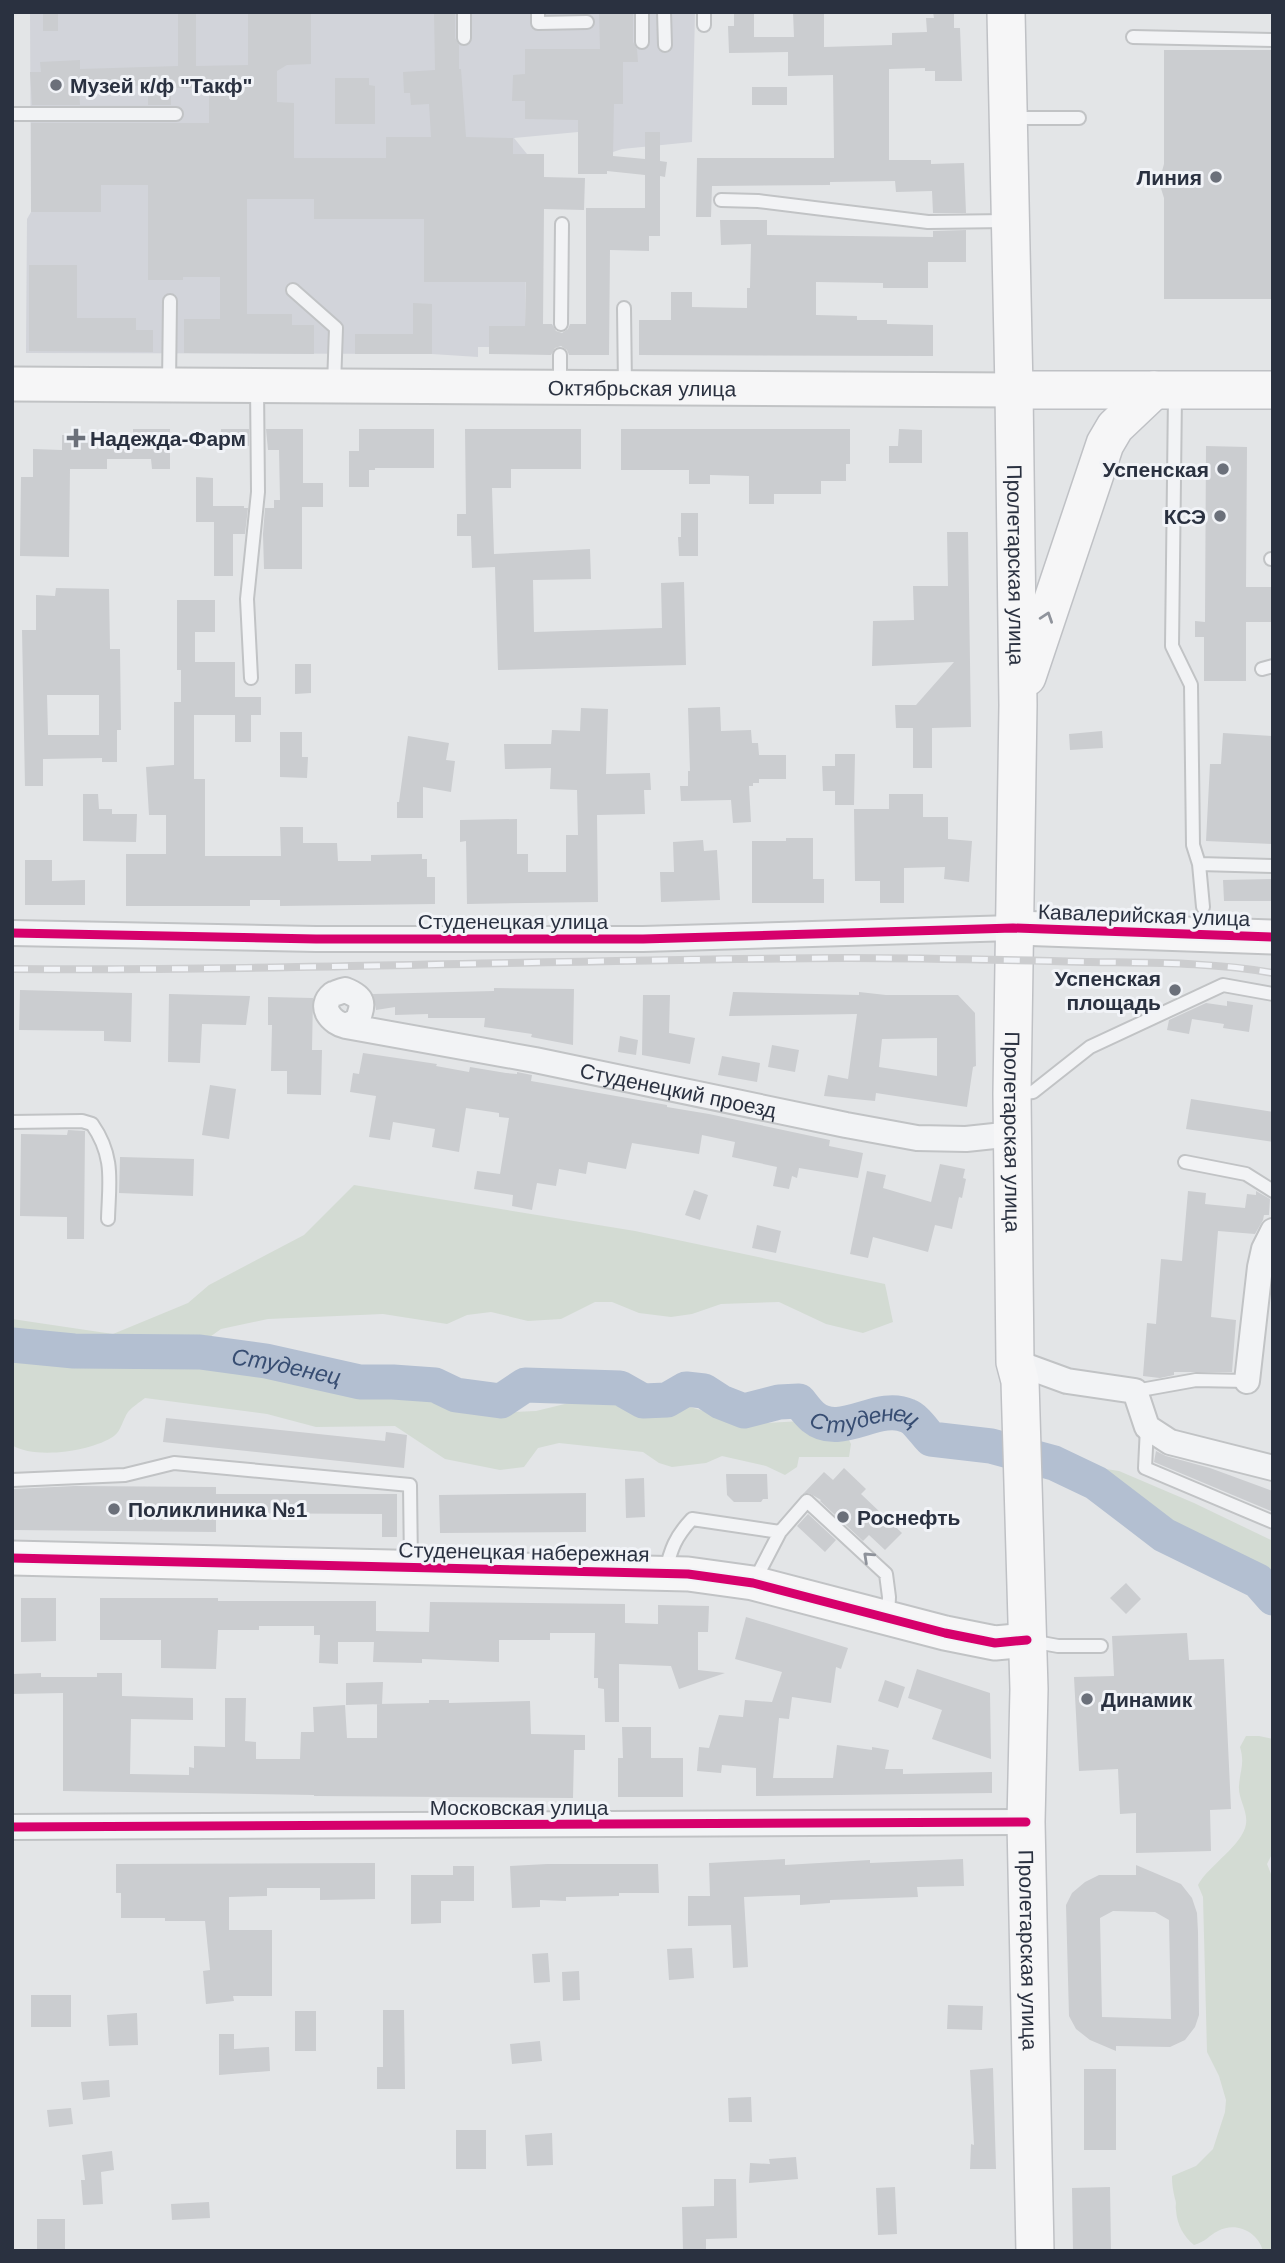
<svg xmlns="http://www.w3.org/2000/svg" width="1285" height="2263" viewBox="0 0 1285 2263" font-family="Helvetica,sans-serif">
<rect width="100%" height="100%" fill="#e3e5e7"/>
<path fill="#d2d4da" d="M30 12H695L692 142 622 149 613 152 578 132 514 138 527 154 525 354H489V347H478V357L432 354 26 353 27 219 31 212Z"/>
<path fill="#d3dbd3" d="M354 1185 635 1231 885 1284 893 1322 863 1333 826 1324 779 1302 721 1304 692 1314 671 1317 639 1313 612 1302H595L561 1319 528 1321 491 1312 467 1315 447 1324 383 1314 268 1319 221 1329 200 1344 204 1359 218 1368 410 1393 492 1413 536 1411 573 1402 680 1404 747 1424 802 1421 845 1432 851 1444 849 1457H799L797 1467 785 1475 766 1466 722 1456 706 1463 672 1467 659 1463 643 1452 559 1443 538 1448 524 1467 500 1470 445 1459 395 1426 316 1427 267 1414 145 1398C140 1402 132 1407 128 1412 123 1419 121 1431 114 1436 93 1451 35 1460 12 1445V1319L113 1334 188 1303 209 1285 304 1235Z
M1106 1469 1119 1471 1194 1503 1273 1541V1585L1243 1586 1231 1580 1104 1482Z
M1246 1736H1259L1273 1739V1852L1267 1864 1273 1879V2251H1263C1258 2232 1236 2221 1218 2231 1208 2236 1207 2241 1194 2245 1184 2237 1177 2225 1176 2210 1175 2205 1177 2204 1175 2199 1173 2190 1172 2185 1172 2176L1196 2166 1213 2149 1225 2112 1226 2100 1219 2076 1207 2052 1203 1897 1198 1885C1208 1866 1243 1845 1246 1824 1248 1811 1238 1799 1239 1786 1240 1770 1245 1764 1240 1747Z"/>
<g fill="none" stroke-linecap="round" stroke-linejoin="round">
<path stroke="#b3bfd1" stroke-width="35" id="s1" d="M12 1345 74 1351 200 1352 266 1361 360 1382H393L435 1385 456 1395 501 1401 525 1385 620 1388 643 1401 667 1400 686 1389 704 1391 721 1402 744 1411 779 1402 799 1401C803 1406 808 1413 813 1417 841 1440 877 1402 908 1416 916 1419 925 1433 931 1439L991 1446 1054 1463 1096 1483 1164 1535 1258 1581 1273 1598"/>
</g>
<path fill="#cbcdd0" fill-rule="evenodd" d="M43 12H58V31H43Z
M178 12H196V66L248 65V12H311V64L287 65 277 71V102L294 103V158H386V137H431L429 104 411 105 410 93H404L403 72 435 70 434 12H455V38L459 45V69H461L466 137 513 138V154H544V177L585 178 584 210 544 209 543 324H552L556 331 562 333 568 329 570 324H586V208H645V175L607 171V174H578V120L525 119V101H512L513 75 525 74V49H600L599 12H633V42L637 49 638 62H623V104H614L613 156 645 159V132H660V161L667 162 665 177 660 176V236H649V251L610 250 609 355H569L567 350 561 346 555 348 551 355 489 354V326H525L526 282H424V219H314V199H247V314H292V325H314V354L184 353V319H220V277H183V280H148V185H101V212H31V123H209V88H171V105H148V85L79 89 80 105H32L30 72H41L40 62 80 60V69L178 66Z
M734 12H754V37H794L793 12H824V47L892 45V33L927 32 926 18H934L933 12H954V28H960L962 81H935V71H925V68L889 69V160H931V164L964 163 966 213H933L932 191 896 192 895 181 830 182V185L712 186 711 217H696L697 158H834L833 75 788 76V52L729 53 728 26H734Z
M1164 50H1273V299H1164V198L1159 182 1164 164Z
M335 78H369V85L375 86V124H335Z
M752 87H787V105H752Z
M720 220H767V235L933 237V231L966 230V262H928V288H883V283L816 282V315L857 316V320H887V324L933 325V356L639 355V320H671V292H692V307L747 308V288H750L751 244 721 245Z
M29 265H77V318H136V330H153V352L29 351Z
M413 303 432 304V354H355V334H413Z
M133 429H170V469H152L151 459H107V469H70L69 557 20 556 21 477H33V449L62 450V435L133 436Z
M221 429H249V446L220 447Z
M266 429H303V483H323V507H302V569H264L263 534 265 508H274V500H280L279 450H268Z
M359 429H434V468H375V470H369V487H349V451H359Z
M465 429H581V469H511V488H492L494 554 590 549 591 579 533 580 534 632 662 628 661 583 684 582 686 665 498 670 495 567 472 568 471 536H457V514H466Z
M621 429H850V464H846V481H821V494H774V504H749V476L710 475V484H689V470H621Z
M899 429 922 430V463H889V446H898Z
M1206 446 1247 447 1246 587H1273V622H1246V681H1204V637H1195V621L1205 622Z
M196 477 213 478V506H244V508H248L245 534H233V576H214V522H196Z
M681 513H698V556H679L678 537H681Z
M947 532H968L971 727 932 728V768H913V728H896L895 705H916L954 662 872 666 873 621 914 620 913 586H948Z
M56 588 109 589 110 649H120L121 730H117V762H102V758L43 759V786H25L22 630H36V595L55 596ZM47 695H99V735H48Z
M177 600H215V632H195V662H235V697H261V715H251V742H235V715H194V779H205V856H281L280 827H303V843H337L338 861H371V855L422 854V859H427V877H435V904L280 906V900H250V906H126V854H166V815H149L146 767 174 765V702H181V670H177Z
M295 664H311V693L295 694Z
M720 707 721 731 751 730 752 743H758L759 755H786V779H759V783H753V786H749L751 822 733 823 731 800 681 801 680 786H688V771H690L688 708Z
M581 708 608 709 606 774 650 773 651 790H644L645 814 597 815 598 902 467 904 466 841 460 842V820L517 819V854H528V872H566V835H578L577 790 550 789 551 768 505 769 504 744H551L552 730 580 731Z
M1102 731 1103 748 1070 750 1069 734Z
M280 732H302V757H308L307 778 280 777Z
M1223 733 1273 736V844L1206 841 1210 764H1221Z
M408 736 449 743 446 760 455 761 451 792 423 787V818H397V802H399Z
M835 754H855L854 805H835V791H823L822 766H835Z
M83 794H98L99 809H112V814H137L136 842 83 841Z
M889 794H923V817H948V839L972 841 969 882 944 879 945 867 904 868V903H880V881H855L854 809H889Z
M786 838H813V879H824V903H752V841H786Z
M703 840 704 851 717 850 720 900 661 902 660 872H674L673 842Z
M25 860H52V881L85 880V905H25Z
M1273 879V901H1224L1223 880Z
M494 988 574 989 573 1045 531 1037 532 1034 484 1027 485 1018H428V1014L395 1015V1007L376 1010 373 994 494 991Z
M20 990 132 993 131 1042 104 1041V1031L19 1030Z
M733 992 859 995V992L886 995H958L975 1013 976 1066 973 1067 967 1107 876 1093 875 1101 824 1096 828 1075 848 1079 857 1014 729 1016ZM937 1038V1076L879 1067 882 1039Z
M169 994 250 996 246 1025 202 1024 200 1063 168 1062Z
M643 995H670L669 1033 695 1038 690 1064 642 1055Z
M268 997 313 998 312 1050H322L321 1095 287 1094V1071H271L272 1025H268Z
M1227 1001 1253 1005 1249 1032 1223 1028 1224 1024 1192 1019 1189 1034 1167 1030 1169 1020 1206 1003 1227 1006Z
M620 1036 638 1040 636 1055 618 1052Z
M772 1045 799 1050 795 1072 768 1067Z
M363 1053 437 1064 436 1066 469 1072 470 1067 506 1073 517 1074V1072L532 1075 531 1081 667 1105V1107L709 1114 830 1140 829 1146 863 1153 858 1178 799 1168 797 1178 792 1176 789 1189 773 1186 777 1167 732 1157 735 1142 702 1135 699 1154 632 1143 626 1169 588 1162 586 1174 559 1169 556 1186 537 1183 532 1210 512 1206 513 1195 474 1189 477 1171 500 1174 509 1118 499 1117V1113L466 1108 459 1152 432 1147 435 1129 393 1122 390 1140 369 1137 376 1096 350 1092 353 1073 359 1074Z
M722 1056 760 1063 757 1082 718 1075Z
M210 1085 236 1089 229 1139 202 1135Z
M1191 1099 1273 1112V1142L1186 1129Z
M68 1130 85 1131 84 1239H67V1217L20 1216 21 1134 67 1135Z
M120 1157 194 1159 193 1196 119 1193Z
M940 1164 965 1169 963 1178 966 1179 962 1198 959 1197 952 1229 935 1225 928 1252 873 1237 868 1258 850 1254 867 1171 886 1175 883 1188 931 1202Z
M694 1190 708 1195 700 1220 685 1215Z
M1188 1191 1206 1193 1205 1204 1245 1208 1247 1194 1256 1195V1191L1270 1199 1269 1215H1264L1263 1220 1255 1234 1218 1231 1211 1317 1236 1320 1232 1372H1174V1375L1160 1378 1143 1376 1147 1323 1156 1324 1161 1259 1182 1261Z
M757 1225 781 1231 776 1253 752 1248Z
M166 1418 385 1441 386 1432 407 1435 404 1468 163 1442Z
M1156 1451 1166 1456 1210 1468 1273 1491V1512L1154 1462Z
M844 1468 866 1489 861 1494 902 1533 885 1550 869 1535 863 1541 820 1501 821 1500 809 1493 803 1494 824 1472 833 1480Z
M726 1474H767L768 1499H763L761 1502H734L727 1495Z
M644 1478 645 1517 626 1518 625 1479Z
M75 1486 216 1487V1494H397V1537H382V1514L216 1513V1532L12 1530 13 1489Z
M586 1493V1532L440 1533 439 1495Z
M808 1514 836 1540 825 1552 797 1526Z
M1126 1583 1141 1599 1126 1614 1110 1598Z
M21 1598H56V1641L21 1642Z
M100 1598H218V1601H376V1631L429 1632 430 1602 625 1604V1623L658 1624V1605L709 1606 708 1632H698V1670L725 1673 679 1689 671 1666 619 1664V1722H605L604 1689 598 1688V1678H594L595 1633H550V1640H499V1662L422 1659V1663L373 1662 374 1642H338V1664L319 1663 320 1635H314V1626H259V1630H218L216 1669 161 1668V1640H100Z
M746 1617 848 1648 841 1669 836 1667 831 1703 792 1697 789 1719 779 1718 773 1778H833L837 1745 872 1750V1747L889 1750 885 1769H903V1774L992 1772V1793L756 1796V1768L722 1765 721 1773 697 1771 699 1747 709 1748 719 1715 743 1717 745 1700 772 1702 782 1672 735 1659Z
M1187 1633 1189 1660 1224 1659 1231 1809 1210 1810 1211 1851 1136 1853V1813L1120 1814 1118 1769 1079 1771 1074 1677 1114 1676 1112 1636Z
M917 1669 990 1693 991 1759 932 1739 942 1710 908 1698Z
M41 1673V1677H97V1673H122V1696L193 1698V1720L131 1719 130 1774 189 1775V1767L194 1768V1746L225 1747V1698H246L245 1741 256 1742V1759H300L301 1732H314L313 1707 345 1705 347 1738H377V1704L429 1703V1700H449V1703L530 1701 531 1734 585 1735V1750H574L573 1798 314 1796V1795L63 1791V1693L12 1694V1674Z
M885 1680 905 1687 898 1708 878 1701Z
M383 1682 382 1704 346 1705V1683Z
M622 1727H651V1758H683V1797H618V1758H623Z
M785 1859V1865L870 1860V1863L963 1859 964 1886 917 1887 918 1897 830 1900V1903L800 1905V1895L744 1897 748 1967 733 1968 731 1925 688 1926V1896H710L709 1863Z
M375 1863V1899L320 1900V1888H267V1896L229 1897V1930H272V1996H233L234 2001 206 2004 203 1971 210 1970 205 1921H165V1918H121V1893H116V1864Z
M547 1864H658L659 1893H619V1896L566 1897V1901L540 1900V1907L512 1908 510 1866Z
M1136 1865 1181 1884 1192 1898 1197 1913 1198 1932 1199 2015 1195 2027 1185 2040 1170 2047 1116 2046V2051L1090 2040 1076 2029 1069 2016 1066 1905 1072 1893 1085 1882 1099 1875H1136ZM1113 1911 1155 1912 1169 1920 1171 2019 1102 2017 1100 1918Z
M453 1866H474V1901H441V1923L411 1924V1875H453Z
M692 1948 694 1978 669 1980 667 1949Z
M548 1953 550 1982 534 1983 532 1954Z
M579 1971 580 2000 563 2001 562 1972Z
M31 1995H71V2027H31Z
M948 2005 983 2006 982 2030 947 2029Z
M383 2010H404L405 2089H377V2067H383Z
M295 2011H316V2051H295Z
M137 2013 138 2045 109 2046 107 2015Z
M219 2034H234V2049L269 2047 270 2071 219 2075Z
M540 2041 542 2061 512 2064 510 2044Z
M993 2068 996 2169H970L971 2144 974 2145 970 2070Z
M1084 2069H1116V2150H1084Z
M109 2080 110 2097 83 2100 81 2082Z
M751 2097 752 2122H729L728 2098Z
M71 2108 73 2124 49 2127 47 2110Z
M456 2130H486V2169H456Z
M552 2133 553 2165 527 2166 525 2135Z
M112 2151 114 2170 101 2172 103 2204 83 2205 81 2180H85L82 2155Z
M796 2157 798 2179 749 2183 750 2163 770 2164 769 2159Z
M714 2179H736L737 2238 706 2239V2251H683L682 2207 714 2206Z
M895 2187 897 2234 878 2235 876 2188Z
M1110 2187 1111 2251H1073L1072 2188Z
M209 2202 210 2218 172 2220 171 2204Z
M37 2219H65V2251H37Z"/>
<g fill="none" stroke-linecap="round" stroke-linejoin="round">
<defs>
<path id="lane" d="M464 12V38
M538 12V23L587 22
M642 12V42
M664 12 665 45
M704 12V25
M1133 37 1273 40
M12 114H176
M1013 118H1079
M721 200 758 201 928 222 1007 221
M293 290 336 328 334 385
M624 308 625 387
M561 324 562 224
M169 384 170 301
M560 387V355
M1175 395 1172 646 1191 685 1193 845 1199 864 1203 907
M1271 559H1273
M1262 669 1273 666
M251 678 247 599 258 492 257 385
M1199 864 1273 866
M1016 1094 1033 1092 1090 1047 1223 985 1273 994
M12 1122 82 1121 92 1124C115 1157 109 1182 108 1219
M1185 1162 1246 1174 1273 1191
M1135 1391 1196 1380 1247 1381
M1147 1427 1145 1468 1273 1522
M12 1480 125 1475 174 1463 410 1485 411 1566
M665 1573C671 1549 675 1537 692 1519L780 1532
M754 1582 780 1532 807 1501 886 1574 889 1597 888 1617
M1031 1641 1058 1646H1101"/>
<g id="street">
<path d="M12 933 316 939H643L1013 928"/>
<path id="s2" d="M346 1026 357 1021C365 1003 363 997 345 990 344 990 334 994 333 994 317 1007 332 1023 346 1026L535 1060 846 1125 917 1138 966 1139 1013 1134"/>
<path d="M1015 1362 1067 1381 1135 1391 1147 1427 1170 1442 1273 1468"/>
<path d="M1247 1381 1260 1267 1264 1249 1273 1231"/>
<path d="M12 1827 1026 1822"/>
</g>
<g id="secondary">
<path id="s3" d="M12 384 1014 390"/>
<path d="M1013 928 1273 937"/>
<path d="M12 1558 688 1574 753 1583 945 1633 995 1643 1027 1640"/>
</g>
<g id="primary">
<path id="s4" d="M1006 12 1014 390 1018 705 1012 1094 1015 1362 1020 1381 1029 1689 1026 1822 1035 2251"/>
<path d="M1014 390H1273"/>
<path d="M1027 677 1105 444 1115 427 1154 390"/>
</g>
</defs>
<use href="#lane" stroke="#c1c3c5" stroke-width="16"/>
<use href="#street" stroke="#c1c3c5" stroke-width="28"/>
<use href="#secondary" stroke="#c1c3c5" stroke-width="37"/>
<use href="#primary" stroke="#bfc1c5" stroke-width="40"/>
<use href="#lane" stroke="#f2f3f5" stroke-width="12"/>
<use href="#street" stroke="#f2f3f5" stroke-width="24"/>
<use href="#secondary" stroke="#f6f6f7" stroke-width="33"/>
<use href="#primary" stroke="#f6f6f7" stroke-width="37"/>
<defs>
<path id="rail" d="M12 969C291 971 570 959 849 958 929 958 1009 960 1090 962 1150 963 1213 962 1273 973"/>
</defs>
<use href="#rail" stroke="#cccdcf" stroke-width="8"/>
<use href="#rail" stroke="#f1f3f7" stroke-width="5" stroke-dasharray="16" stroke-linecap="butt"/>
<defs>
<path id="cycleway" d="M12 933 316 939H643L1013 928 1273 937
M12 1558 688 1574 753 1583 945 1633 995 1643 1027 1640
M12 1827 1026 1822"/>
</defs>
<use href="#cycleway" stroke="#f1f3f7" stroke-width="13"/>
<use href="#cycleway" stroke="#d6006c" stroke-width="9"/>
</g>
<defs><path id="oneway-chevron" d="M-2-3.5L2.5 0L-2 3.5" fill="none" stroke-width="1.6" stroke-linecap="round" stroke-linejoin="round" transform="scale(1.75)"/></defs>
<use stroke="#90949c" href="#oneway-chevron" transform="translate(1047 617) rotate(-71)"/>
<use stroke="#8e929a" href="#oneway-chevron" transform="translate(868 1557) rotate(-137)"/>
<g fill="#6b707a" stroke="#f1f3f7" stroke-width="2.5">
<circle cx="56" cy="85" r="7"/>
<circle cx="1216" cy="177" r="7"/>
<path d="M72.5 427.5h7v7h7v7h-7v7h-7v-7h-7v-7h7z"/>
<circle cx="1223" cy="469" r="7"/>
<circle cx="1220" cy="516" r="7"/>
<circle cx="1175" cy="990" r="7"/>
<circle cx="114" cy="1509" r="7"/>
<circle cx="843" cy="1517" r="7"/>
<circle cx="1087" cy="1699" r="7"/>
</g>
<g text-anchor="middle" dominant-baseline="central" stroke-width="6" stroke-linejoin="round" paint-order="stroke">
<g font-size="21" font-weight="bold" fill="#2a3140" stroke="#f1f3f7" text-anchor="start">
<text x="70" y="85">Музей к/ф "Такф"</text>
<text x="1202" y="177" text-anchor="end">Линия</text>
<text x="90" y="438">Надежда-Фарм</text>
<text x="1209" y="469" text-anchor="end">Успенская</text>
<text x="1206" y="516" text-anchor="end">КСЭ</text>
<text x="1161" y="978" text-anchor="end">Успенская<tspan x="1161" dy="24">площадь</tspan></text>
<text x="128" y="1509">Поликлиника №1</text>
<text x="857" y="1517">Роснефть</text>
<text x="1101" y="1699">Динамик</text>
</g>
<g font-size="21" fill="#2a3140" stroke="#f1f3f7">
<text stroke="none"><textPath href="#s3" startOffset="630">Октябрьская улица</textPath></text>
<text stroke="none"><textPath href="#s4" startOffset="553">Пролетарская улица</textPath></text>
<text transform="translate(1144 915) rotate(2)">Кавалерийская улица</text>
<text x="513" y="921">Студенецкая улица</text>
<text stroke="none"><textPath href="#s2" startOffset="448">Студенецкий проезд</textPath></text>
<text stroke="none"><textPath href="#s4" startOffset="1120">Пролетарская улица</textPath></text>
<text transform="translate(524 1552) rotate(1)">Студенецкая набережная</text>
<text x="519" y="1807">Московская улица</text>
<text stroke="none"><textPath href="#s4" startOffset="1939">Пролетарская улица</textPath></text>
</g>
<g font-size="23" font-style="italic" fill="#374d72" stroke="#f1f3f7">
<text stroke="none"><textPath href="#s1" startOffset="276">Студенец</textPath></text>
<text stroke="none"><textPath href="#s1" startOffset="886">Студенец</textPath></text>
</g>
</g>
<rect width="1285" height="2263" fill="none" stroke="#2a3140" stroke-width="28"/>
</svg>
